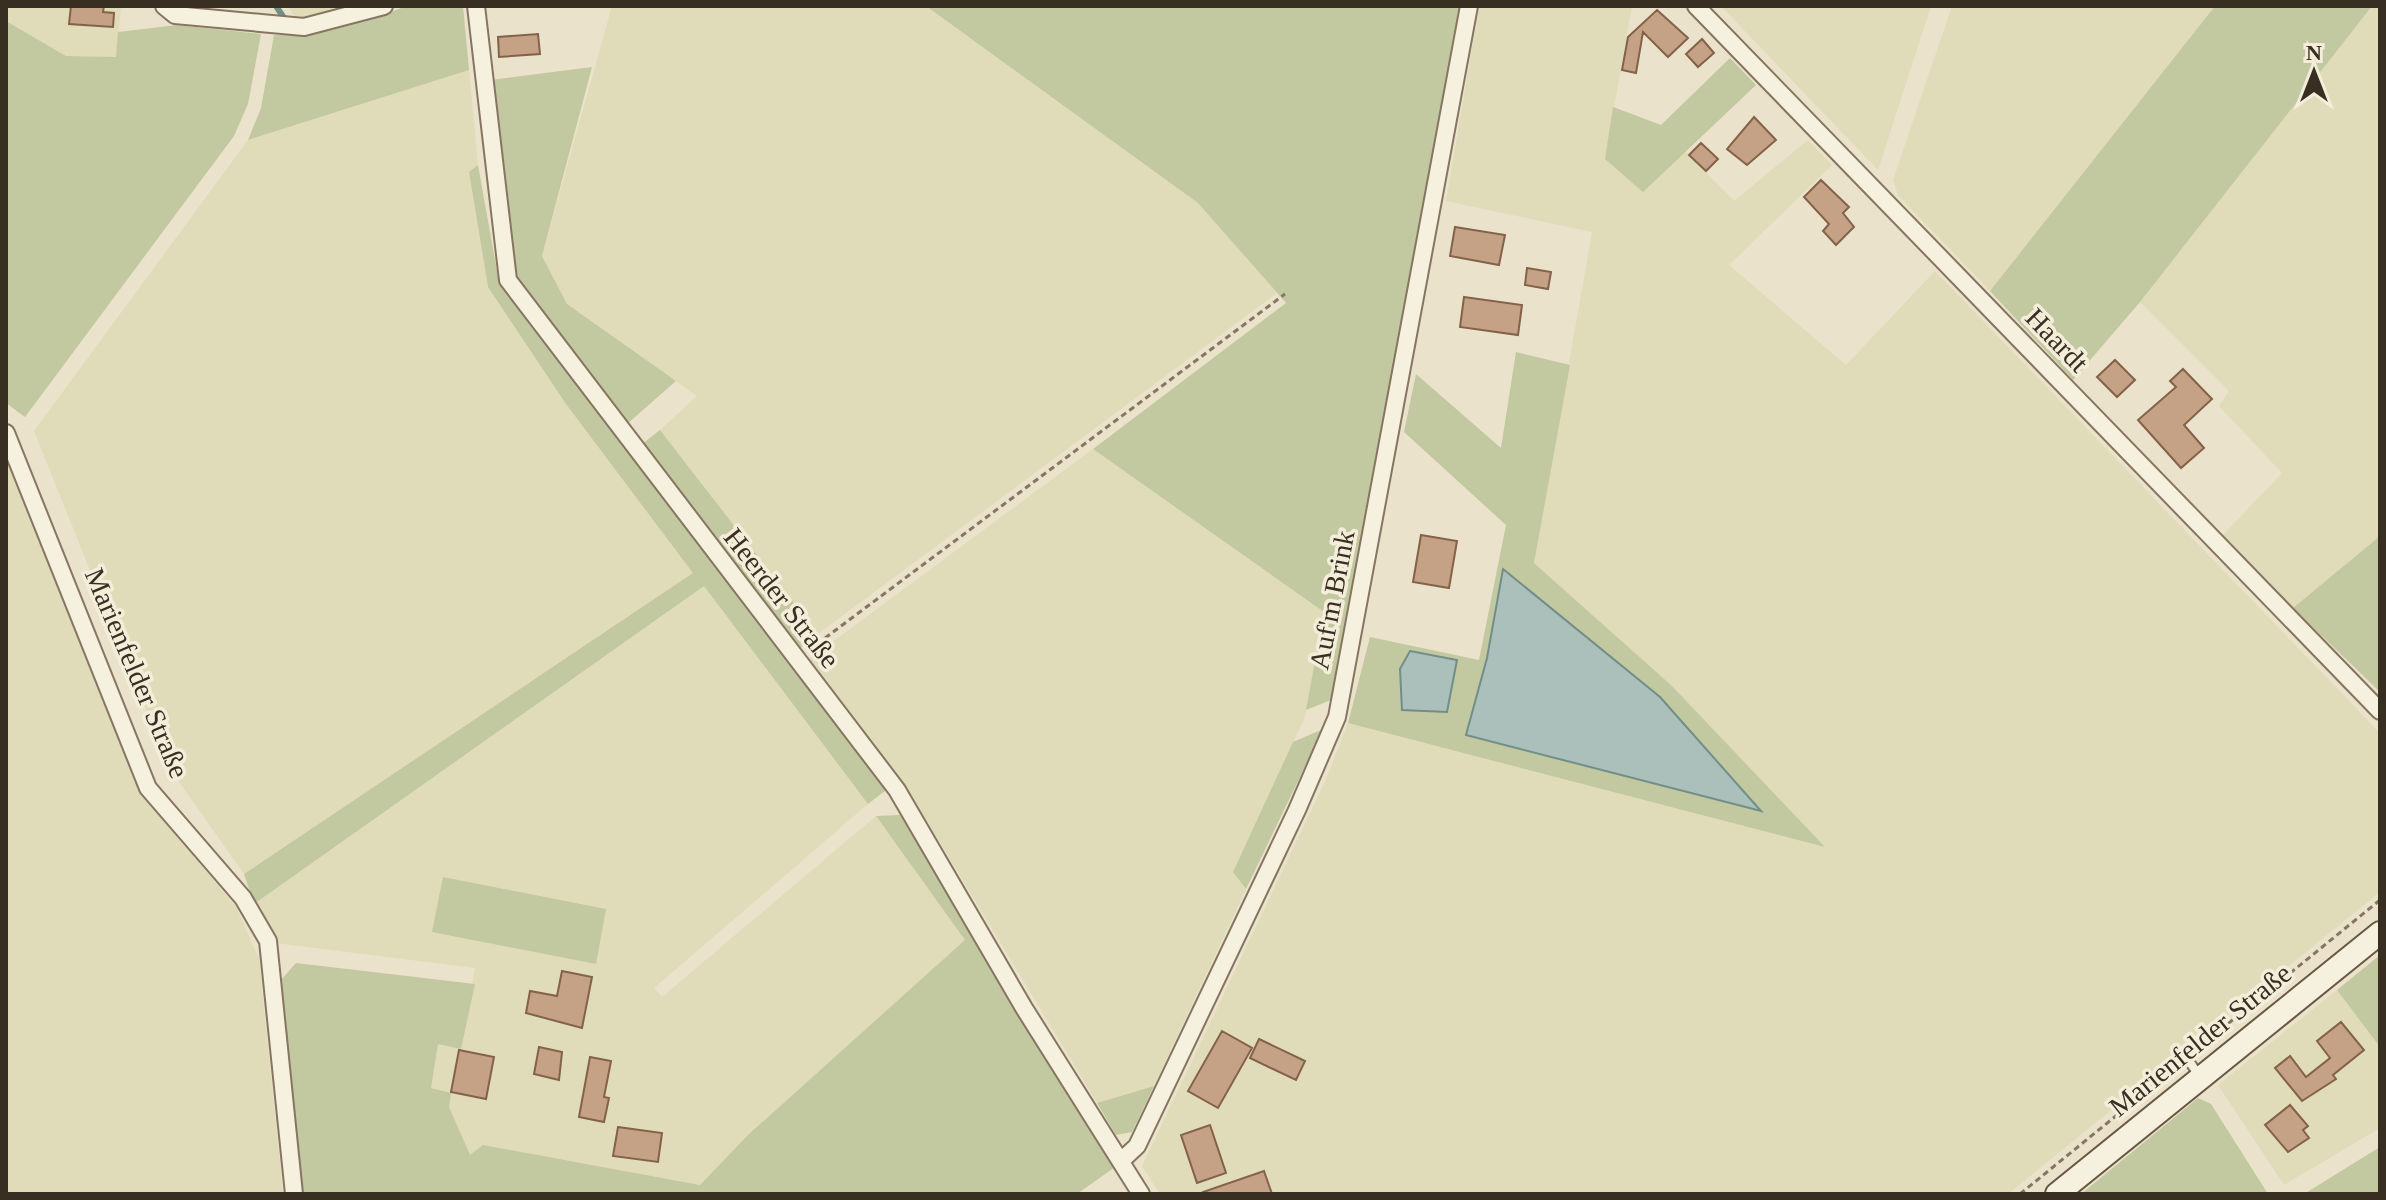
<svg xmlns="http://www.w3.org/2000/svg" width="2386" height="1200" viewBox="0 0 2386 1200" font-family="'Times New Roman',serif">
<rect width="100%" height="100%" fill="#ebe2cb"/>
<path fill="#e0dbb9" d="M6 6H121L116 57 66 56 6 21Z
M288 6H352L296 19Z
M612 6H926L1198 203 1277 293 818 634 660 430 697 396 567 304 542 256Z
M1479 6H1632L1605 159 1643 191 1685 151 1734 201 1808 140 1832 165 1729 265 1846 365 1935 271 2380 733V892L2008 1194H1160L1142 1166 1327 777 1348 723 1824 846 1672 686 1534 563 1592 232 1446 201Z
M1721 6H1931L1878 170Z
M1952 6H2215L1990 291 1898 195 1893 180Z
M2372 6H2380V536L2293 608 2223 535 2282 473 2219 406 2229 391 2140 302Z
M469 70 478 165 469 172 488 287 566 404 694 573 244 874 170 769 34 431 248 140Z
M1093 449 1324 612 1305 717 1233 872 1246 889 1154 1086 1097 1103 912 796 808 660Z
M6 459 144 798 236 907 259 959 283 1194H6Z
M704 586 868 804 654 988 662 997 876 816 966 940 748 1135 700 1185 484 1145 470 1156 448 1106 430 1088 438 1044 461 1048 475 968 275 943 254 904Z
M2337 990 2380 1047V1128L2284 1185 2218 1085Z"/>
<path fill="#c2c89f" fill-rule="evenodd" d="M407 6H463L469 70 248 140 261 108 274 35C321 37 364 22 407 6Z
M926 6H1461L1331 700 1306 710 1324 612 1093 449 1286 303 1198 203Z
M2215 6H2372L2140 302 2073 380 1990 291Z
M6 21 66 56 116 57 118 32 177 25 261 34 248 104 234 136 25 417 6 403Z
M1730 58 1756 85 1643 192 1605 159 1613 107 1661 125Z
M592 67 542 256 567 304 676 381 627 424 516 276 491 80Z
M478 165 499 282 886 790 868 804 704 586 254 904 244 874 693 573 566 404 488 287 469 172Z
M1516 352 1570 365 1534 563 1672 686 1825 847 1348 723 1370 637 1479 660 1506 525 1404 432 1416 374 1501 448ZM1487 658 1759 811 1467 735Z
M660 430 818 634 798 650 642 444Z
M2380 536V692L2293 608Z
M1323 729 1246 889 1233 872 1293 742Z
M900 815 1115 1167 1077 1194H302L280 981 296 963 475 984 461 1049 438 1044 431 1088 451 1093 449 1107 470 1155 483 1145 700 1185 748 1135 965 940 876 816Z
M443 877 606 909 596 964 432 932Z
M2380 955V1047L2337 990Z
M1154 1086 1132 1132 1116 1135 1097 1103Z
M2198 1098 2211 1104 2268 1194H2081Z
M2380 1147V1194H2304Z"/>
<path fill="#abc0ba" stroke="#728e88" stroke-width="2" d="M1503 569 1660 697 1761 811 1466 735 1487 658Z
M1410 651 1457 660 1447 712 1402 710 1400 669Z"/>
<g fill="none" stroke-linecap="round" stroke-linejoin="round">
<path stroke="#728e88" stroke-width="6" d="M276 6 284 18"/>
</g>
<path fill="#c5a285" stroke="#836249" stroke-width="2" d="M71 6H104L103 12 114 13 113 27 69 24Z
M1657 10 1688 38 1668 57 1643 32 1636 73 1622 70 1628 37Z
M538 34 540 54 499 57 498 37Z
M1702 39 1714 53 1698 67 1686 54Z
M1754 117 1776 140 1747 165 1727 149Z
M1701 143 1718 159 1706 171 1689 155Z
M1821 180 1849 207 1843 213 1854 227 1836 245 1823 231 1829 224 1804 197Z
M1455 227 1505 235 1499 265 1450 256Z
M1527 268 1551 272 1548 289 1525 285Z
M1464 297 1522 305 1518 335 1460 327Z
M2115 360 2135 380 2117 397 2097 377Z
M2183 369 2212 399 2184 425 2204 448 2181 468 2138 420 2176 387 2170 381Z
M1421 535 1457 541 1449 588 1413 582Z
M562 971 592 977 582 1028 526 1013 530 991 557 996Z
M2341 1022 2364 1050 2333 1075 2336 1079 2302 1101 2275 1068 2290 1056 2306 1077 2330 1058 2317 1041Z
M1222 1031 1252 1048 1218 1108 1188 1091Z
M1259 1039 1305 1061 1296 1080 1250 1058Z
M539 1047 562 1052 559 1080 534 1074Z
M459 1050 494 1057 486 1099 451 1092Z
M590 1057 611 1061 604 1097 609 1098 604 1122 579 1117Z
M2290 1105 2308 1126 2303 1130 2309 1138 2288 1152 2265 1125Z
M1210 1125 1226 1173 1197 1183 1181 1135Z
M618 1127 662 1133 658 1162 613 1156Z
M1264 1171 1272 1194H1204L1203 1192Z"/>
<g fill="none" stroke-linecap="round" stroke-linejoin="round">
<defs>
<path id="lane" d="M2187 1058 2200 1077"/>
<path id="street" d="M164 6 175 15 304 27 384 6
M476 6 508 280 897 790 1024 1008 1141 1194
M1696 6 2380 711
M6 433 148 788 243 898 268 941 294 1194
M1121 1161 1137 1146 1297 810 1337 717 1469 6"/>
<path id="secondary" d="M2057 1194 2380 933"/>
</defs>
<use href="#lane" stroke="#867661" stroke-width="12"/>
<use href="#street" stroke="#867661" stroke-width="20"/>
<use href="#secondary" stroke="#685743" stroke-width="26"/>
<path stroke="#867661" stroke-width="3" stroke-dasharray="6 4" stroke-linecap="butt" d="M809 650 1285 294
M2197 1049 2380 900
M2020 1194 2176 1067"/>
<use href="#lane" stroke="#f6f0de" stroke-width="8"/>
<use href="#street" stroke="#f6f0de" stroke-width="16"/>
<use href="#secondary" stroke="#f6f0de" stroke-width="22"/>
</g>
<g text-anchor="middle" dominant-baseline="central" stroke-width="7" stroke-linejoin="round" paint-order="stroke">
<g font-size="28" fill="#382e22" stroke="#f3edda">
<text transform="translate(2057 340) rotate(46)">Haardt</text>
<text transform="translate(782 598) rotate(52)">Heerder Straße</text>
<text transform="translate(1332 600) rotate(-79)">Auf'm Brink</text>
<text transform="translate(137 673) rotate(67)">Marienfelder Straße</text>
<text transform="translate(2200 1040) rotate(-39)">Marienfelder Straße</text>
</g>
</g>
<rect width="2386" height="1200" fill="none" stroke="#382e22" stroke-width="16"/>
<g transform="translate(2314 72)" stroke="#f3edda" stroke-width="6" paint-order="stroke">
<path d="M0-6L14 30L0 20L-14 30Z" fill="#382e22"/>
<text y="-12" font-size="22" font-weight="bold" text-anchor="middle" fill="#382e22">N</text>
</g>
</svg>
